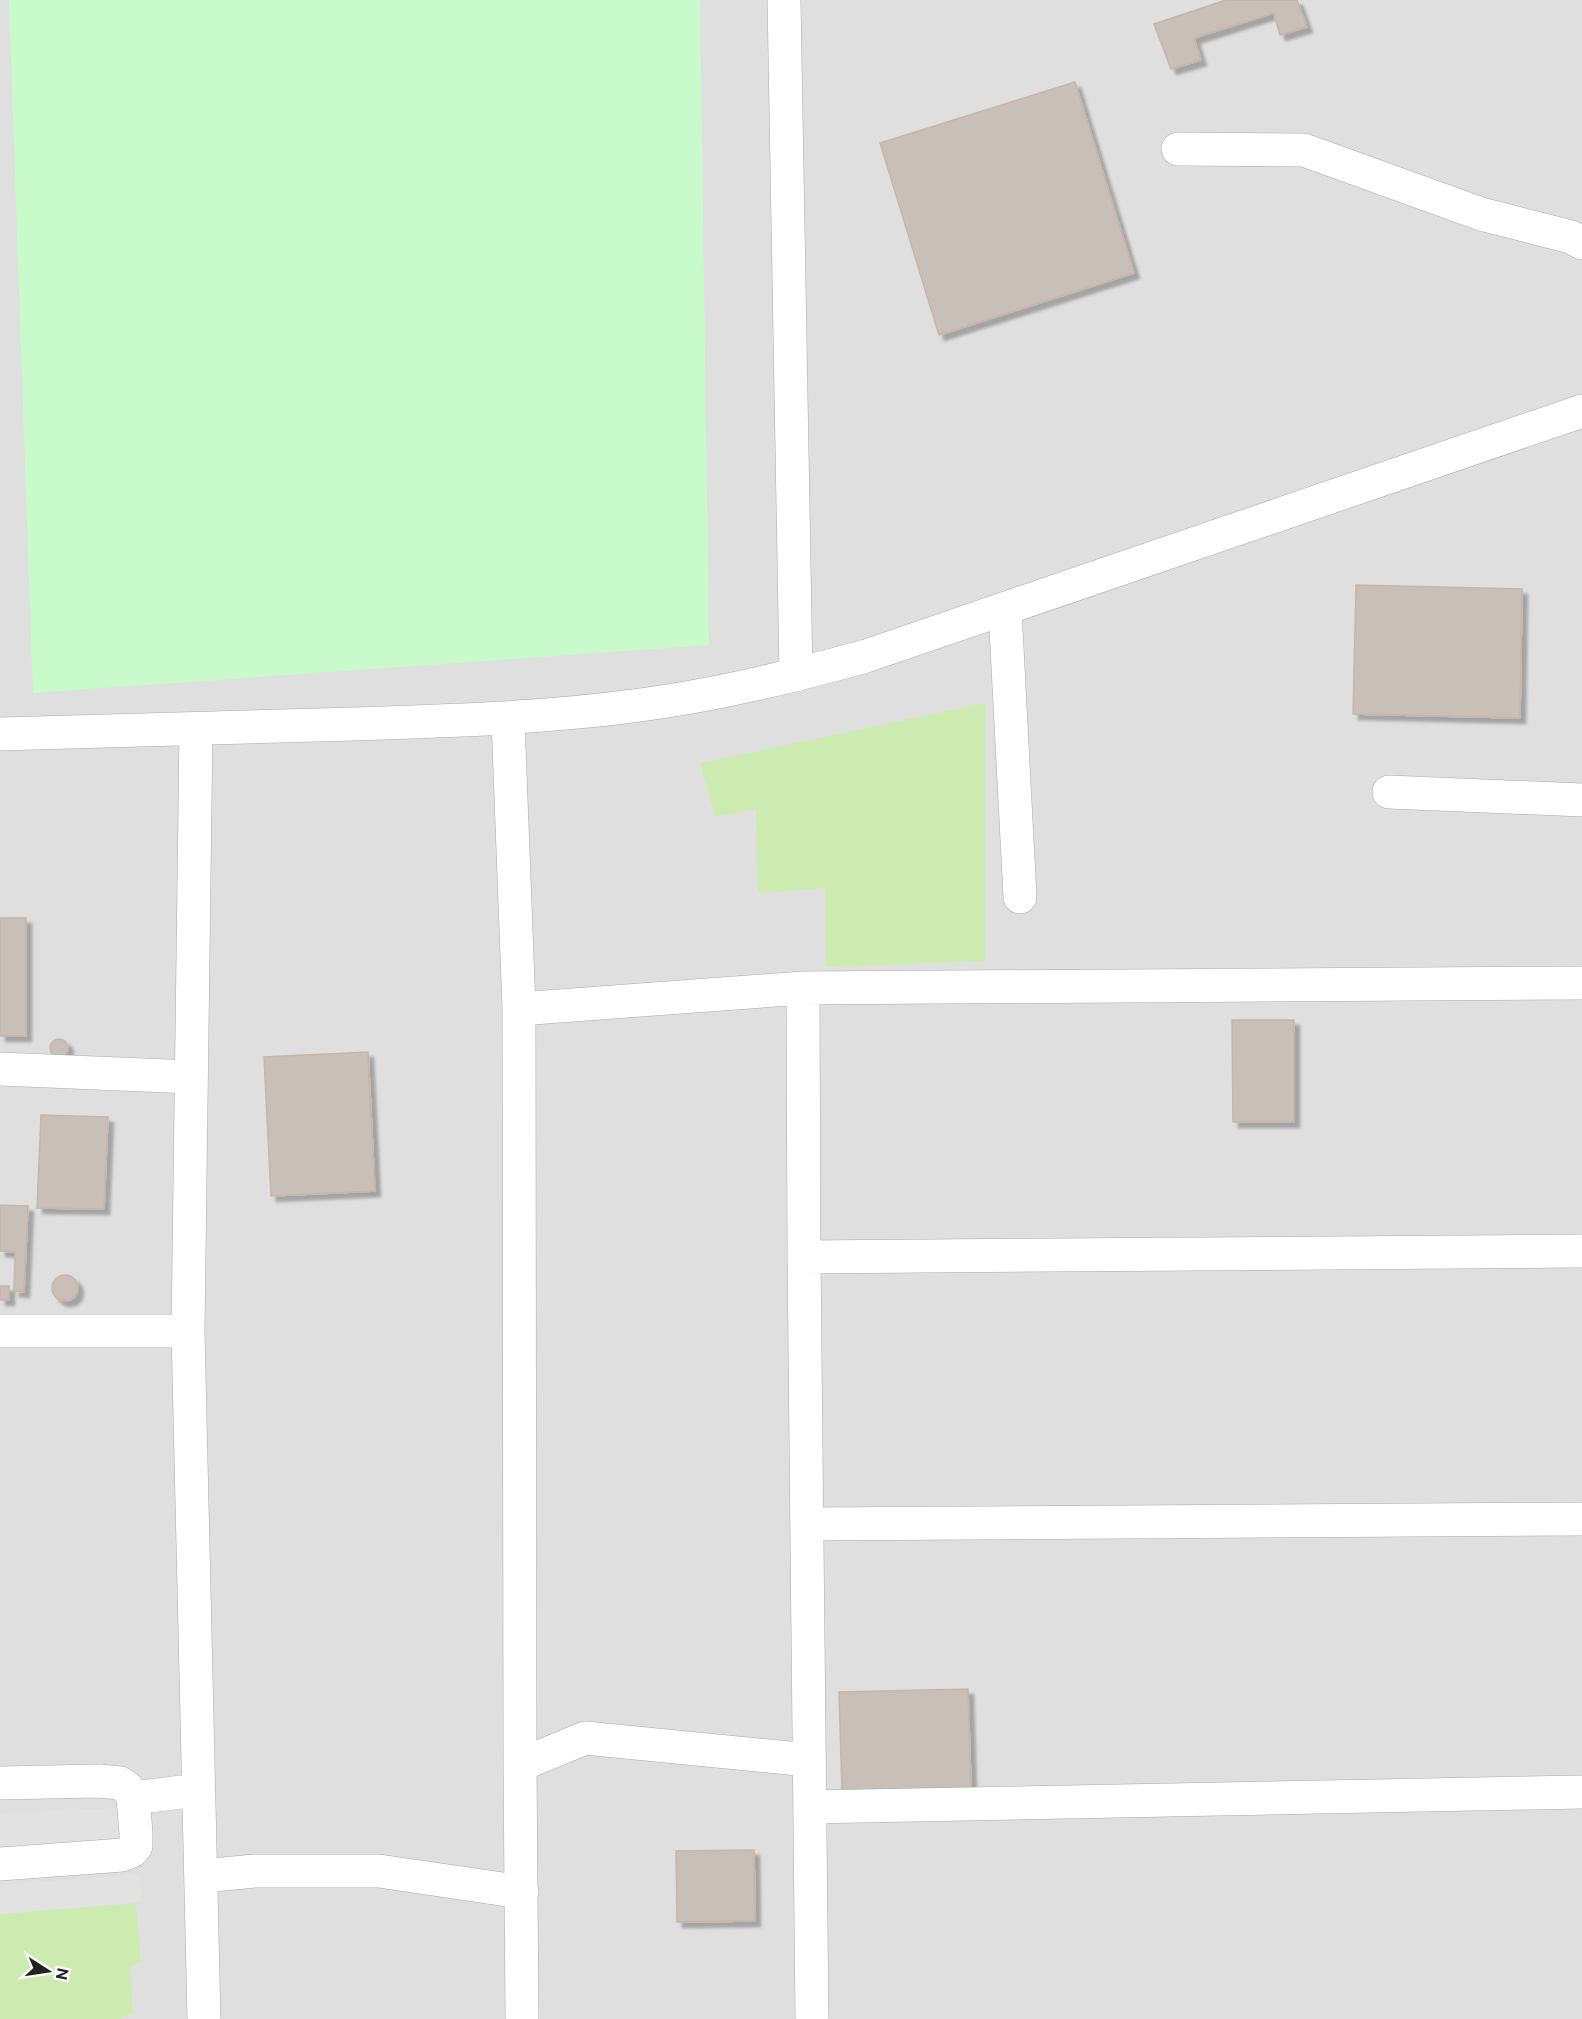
<svg xmlns="http://www.w3.org/2000/svg" width="1582" height="2019" viewBox="0 0 1582 2019" font-family="Ubuntu,sans-serif">
<defs>
<filter id="shadow"><feDropShadow dx="5.5" dy="5.5" stdDeviation="1.5" flood-color="#0004"/></filter>
</defs>
<rect width="100%" height="100%" fill="#f2efe9"/>
<path fill="#e0dfdf" d="M0 0H1582V2019H0Z"/>
<path fill="#cdebb0" d="M985 703V961L826 967 825 888 758 893 756 809 715 817 700 763Z
M136 1903 141 1962 130 1966 133 2013 120 2019H0V1914Z"/>
<path fill="#c8facc" d="M9 0H700L709 645 33 693Z"/>
<path fill="#e2e2e2" d="M123 1808 126 1865 0 1869V1813Z
M140 1874 141 1902 0 1914V1885Z"/>
<path fill="#c7bfb8" stroke="#c4b6ab" stroke-width="1.5" filter="url(#shadow)" d="M1226 0H1297L1307 27 1280 35 1274 13 1194 38 1201 60 1171 69 1154 24Z
M1075 82 1134 273 939 335 880 143Z
M1356 585 1522 589 1520 718 1353 714Z
M0 918H26V1036H0Z
M1232 1020H1294V1122H1233Z
M50 1048a9 9 0 1 1 18 0a9 9 0 1 1-18 0Z
M368 1052 375 1191 271 1196 264 1057Z
M41 1115 108 1117 104 1209 37 1208Z
M0 1205 28 1206 24 1292 14 1291 15 1252 0 1251Z
M52 1288a13 13 0 1 1 26 0a13 13 0 1 1-26 0Z
M0 1286H9V1300H0Z
M968 1689 971 1787 842 1791 839 1692Z
M754 1850 755 1921 677 1922 676 1851Z"/>
<g fill="none" stroke-linecap="round" stroke-linejoin="round">
<defs>
<path id="minor" d="M784 0 796 675
M1178 149 1304 150 1481 214 1571 237 1582 243
M1005 609 1020 897
M508 719 519 1009 520 1765 522 2019
M196 730 188 1331 204 2019
M0 734C118 731 236 728 354 724 450 721 545 718 640 705 716 695 791 677 866 656L1582 411
M1389 792 1582 800
M803 988 804 1257 812 2019
M519 1009 803 988 1582 983
M0 1069 191 1077
M804 1257 1582 1251
M0 1331H188
M807 1524 1582 1519
M520 1765 585 1738 809 1760
M0 1783 99 1781 120 1783 127 1788 133 1798 136 1833V1846L132 1851 122 1855 0 1864
M133 1798 198 1790
M810 1807 1582 1792
M202 1876 255 1871H379L522 1892"/>
</defs>
<use href="#minor" stroke="#a9a9a9" stroke-width="34"/>
<use href="#minor" stroke="#fff" stroke-width="33"/>
</g>
<g transform="translate(48 1971) rotate(102)" stroke="#ffffff" stroke-width="4.5" paint-order="stroke">
<path d="M0-4.5L10 22L0 15L-10 22Z" fill="#222222"/>
<text y="-9" font-size="16" font-weight="bold" text-anchor="middle" fill="#222222">N</text>
</g>
</svg>
